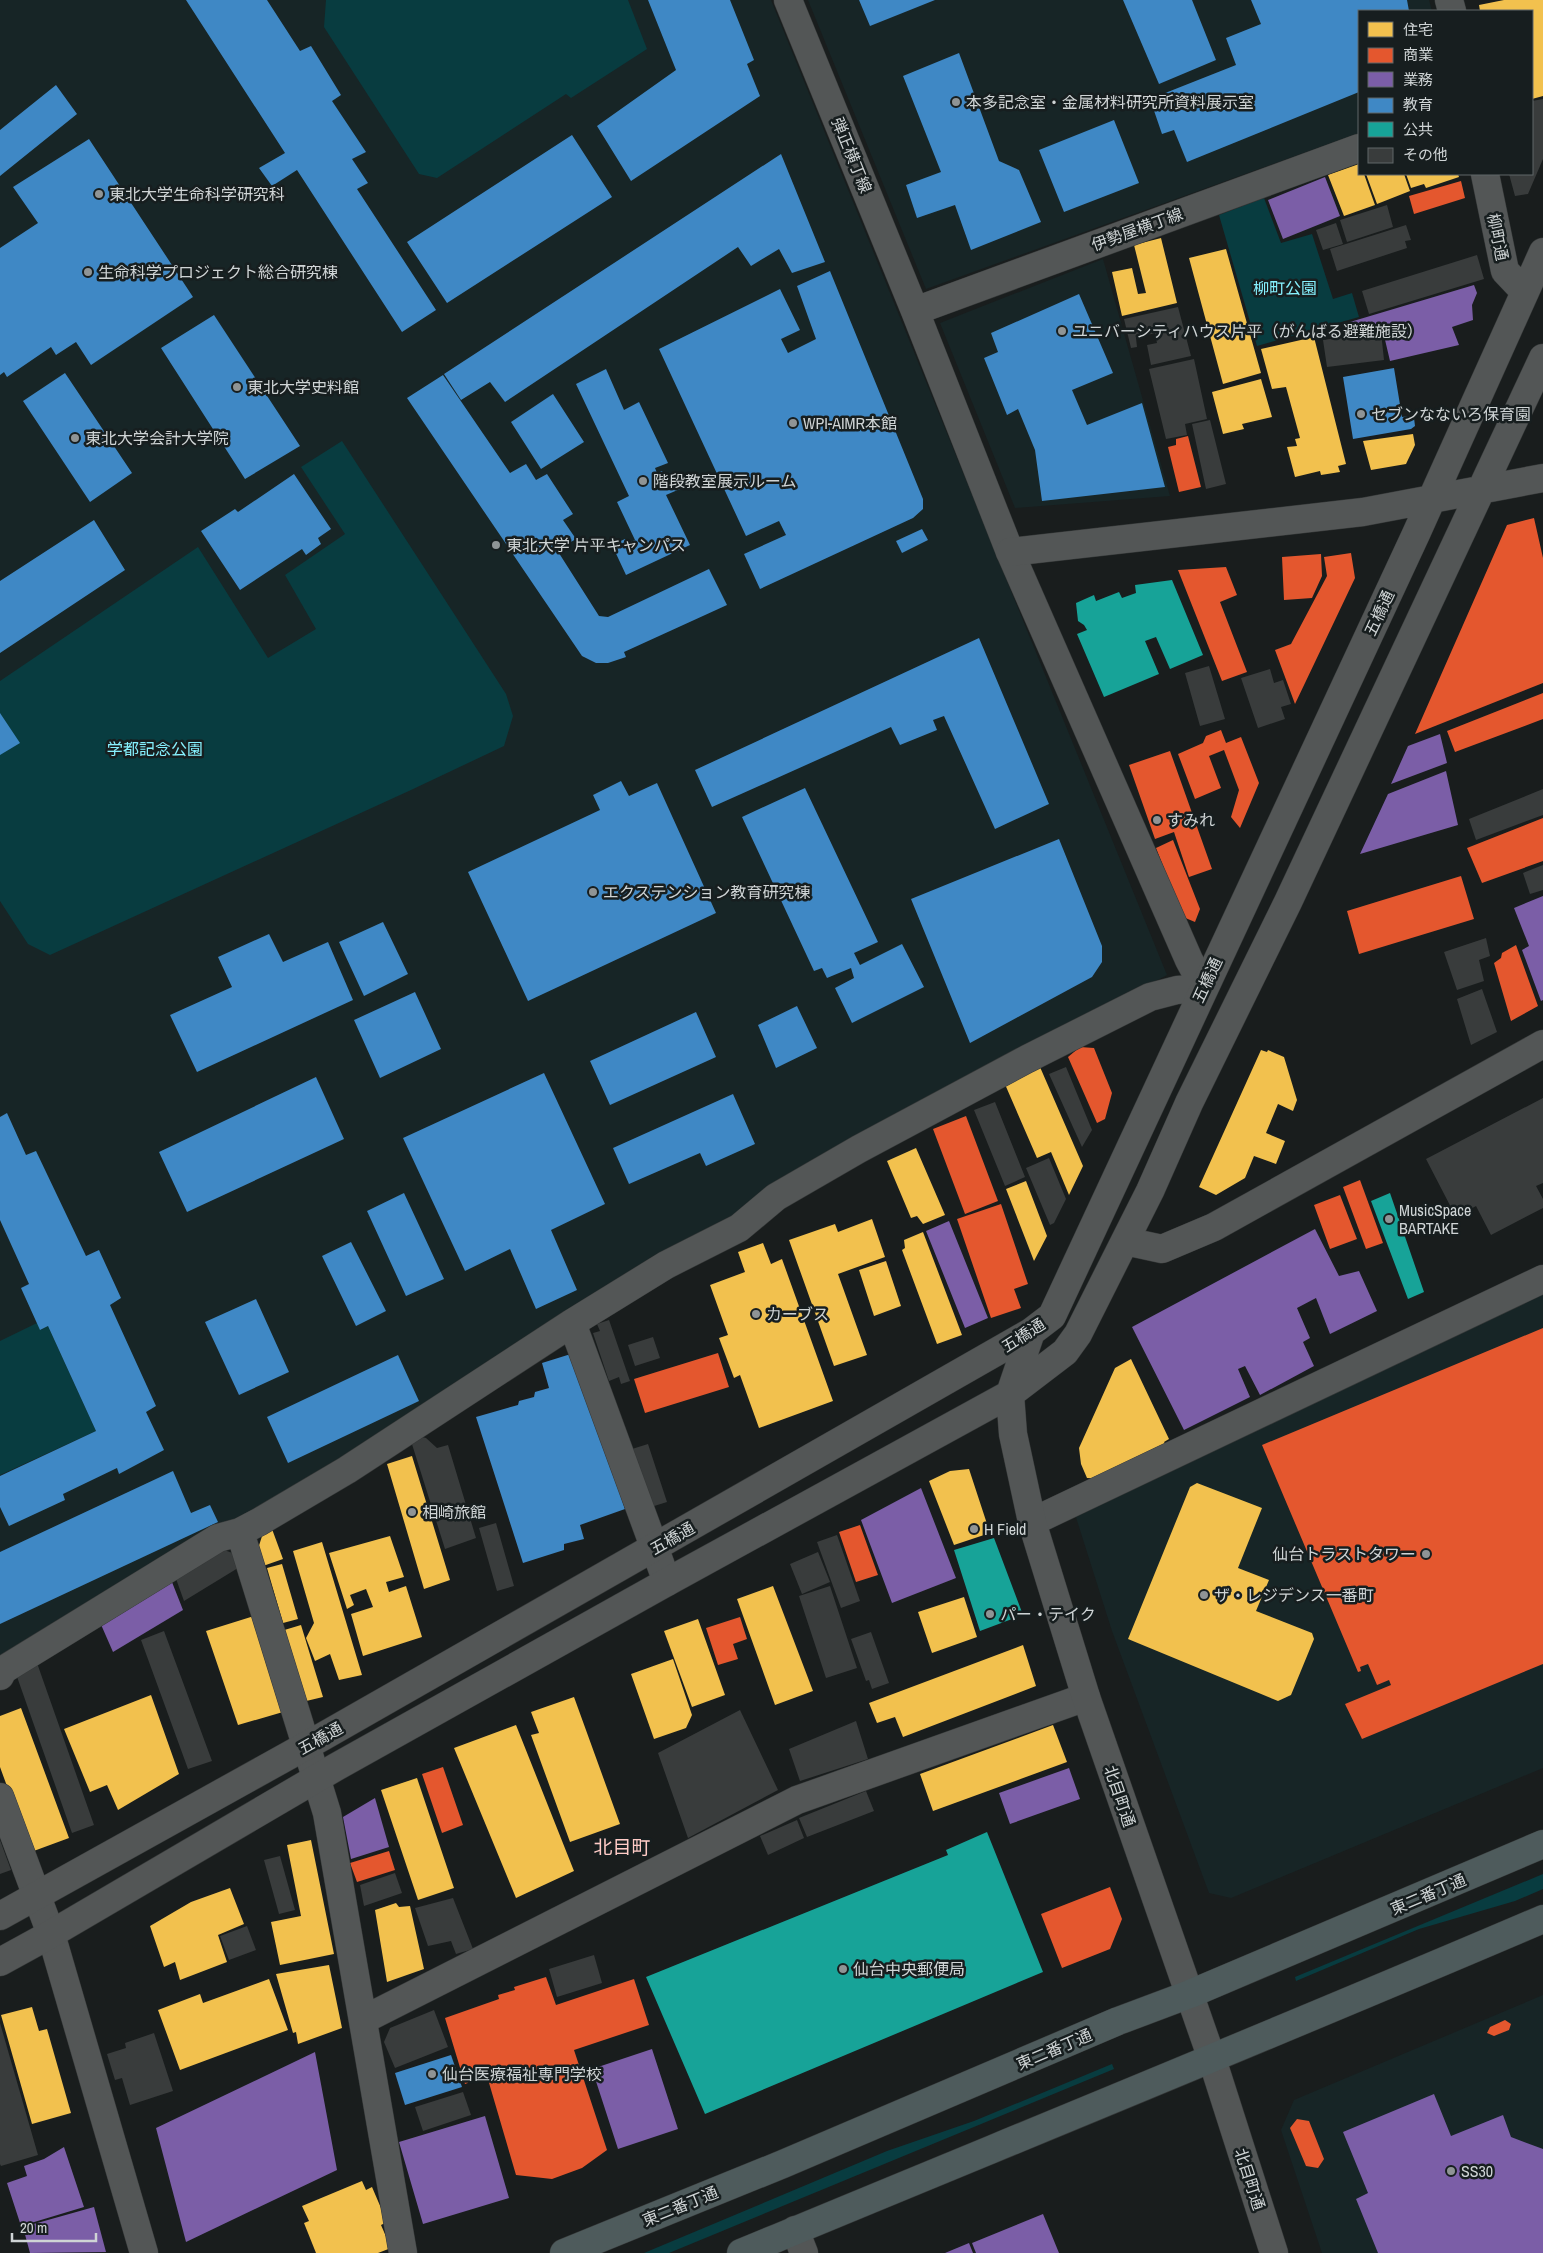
<svg xmlns="http://www.w3.org/2000/svg" width="1543" height="2253" viewBox="0 0 1543 2253" font-family="'Archivo Narrow','Noto Sans JP',sans-serif">
<rect width="100%" height="100%" fill="#191d1d"/>
<path fill="#172526" d="M0 0H771L1167 975 812 1166 733 1222 350 1456 0 1662Z
M808 0H1429L1432 11H1359V133L926 289Z
M1103 259 1170 496 1015 508 940 323Z
M1543 1288V1768L1231 1898 1209 1893 1112 1631 1074 1511Z
M1543 1995V2253H1322L1281 2130 1294 2100Z"/>
<path fill="#083c40" d="M326 0H628L647 49 571 98 566 94 437 178 419 174 324 27Z
M1264 198 1281 243 1312 234 1333 299 1352 293 1359 317 1257 346 1219 215Z
M342 441 506 694 513 716 504 746 411 790 50 955 28 944 0 901V681L198 547 268 658 316 629 285 575 345 534 301 467Z
M37 1323 41 1330 48 1326 96 1431 0 1475V1341Z
M1543 1874V1889L1515 1901 1419 1929 1296 1981 1295 1977Z
M1112 2064 1114 2069 669 2253H644L887 2151 974 2121Z"/>
<path fill="#f2c14e" d="M1504 0H1543V96L1532 99V11H1480L1479 5Z
M1359 164V174H1364L1375 205 1344 216 1328 175Z
M1366 174H1404L1410 191 1377 204Z
M1406 174H1458L1459 177 1426 188 1424 184 1411 188Z
M1161 238 1177 303 1122 316 1112 272 1132 268 1138 294 1146 293 1134 245Z
M1226 249 1261 373 1223 384 1189 258Z
M1314 337 1346 464 1338 466 1340 472 1321 475 1320 471 1295 477 1287 447 1297 446 1295 439 1300 438 1286 387 1272 389 1261 349Z
M1261 379 1272 417 1242 424 1244 429 1223 434 1212 392Z
M1413 434 1415 445 1406 464 1371 470 1363 441Z
M1261 1050 1267 1052 1268 1050 1284 1057 1297 1100 1293 1111 1278 1104 1266 1133 1285 1141 1276 1164 1254 1156 1245 1178 1216 1195 1199 1187Z
M1040 1067 1083 1166 1069 1195 1051 1152 1037 1158 1004 1082Z
M916 1148 945 1215 923 1224 917 1216 911 1218 887 1161Z
M1026 1181 1047 1236 1034 1261 1006 1189Z
M872 1219 885 1257 838 1274 867 1355 834 1366 789 1240 835 1224 838 1232Z
M923 1232 962 1335 937 1344 902 1250 905 1248 904 1240Z
M763 1243 771 1264 782 1259 833 1401 759 1428 740 1375 734 1378 719 1338 728 1335 710 1285 745 1272 738 1252Z
M886 1261 901 1306 874 1316 859 1270Z
M1131 1359 1169 1439 1164 1442 1169 1451 1106 1479 1087 1478 1081 1464 1079 1448 1115 1368Z
M412 1456 450 1580 424 1589 387 1464Z
M969 1469 990 1533 954 1545 929 1481 950 1471Z
M1197 1483 1262 1508 1238 1568 1269 1580 1256 1611 1312 1633 1314 1639 1291 1695 1278 1701 1128 1639 1190 1487Z
M272 1529 283 1559 263 1566 257 1552 263 1533Z
M390 1536 404 1577 386 1582 389 1592 406 1586 422 1637 363 1656 351 1614 373 1607 366 1589 350 1595 354 1605 347 1609 329 1553Z
M322 1542 362 1675 339 1680 330 1654 315 1661 306 1638 314 1623 293 1551Z
M282 1564 298 1619 283 1623 267 1568Z
M773 1586 813 1691 775 1705 737 1599Z
M964 1597 977 1637 932 1653 918 1612Z
M254 1616 283 1712 238 1725 206 1631Z
M698 1619 725 1695 692 1707 664 1631Z
M301 1625 323 1697 302 1702 281 1631Z
M1023 1645 1036 1686 903 1737 895 1717 877 1723 869 1703Z
M673 1659 692 1715 686 1728 654 1739 631 1674Z
M151 1695 179 1774 118 1810 107 1785 90 1792 64 1729Z
M574 1697 620 1824 570 1842 531 1735 539 1733 531 1712Z
M21 1708 69 1838 31 1852 0 1767V1716Z
M516 1725 574 1871 516 1898 454 1748Z
M1053 1725 1067 1762 933 1811 920 1774Z
M417 1778 454 1888 418 1900 381 1790Z
M311 1840 334 1954 280 1965 271 1922 301 1916 287 1845Z
M230 1888 244 1924 218 1935 227 1962 180 1980 175 1962 164 1967 150 1926 191 1902Z
M396 1903 399 1907 410 1906 424 1969 387 1982 375 1910Z
M329 1965 342 2028 298 2044 296 2032 293 2033 276 1974Z
M269 1979 288 2030 180 2070 158 2010 200 1994 203 2003Z
M32 2007 39 2031 47 2029 71 2113 32 2124 1 2015Z
M362 2181 366 2190 372 2187 387 2222 381 2225 391 2248 378 2253H316L304 2223 309 2221 302 2206Z"/>
<path fill="#e4572e" d="M1461 181 1465 198 1414 214 1409 196Z
M1188 436 1201 487 1179 492 1168 447 1176 445V439Z
M1534 518 1543 558V683L1415 734 1507 525Z
M1351 553 1355 578 1295 704 1275 650 1291 644 1327 576 1324 557Z
M1321 554 1322 576 1312 598 1284 600 1282 557Z
M1226 567 1237 595 1220 602 1247 672 1222 681 1178 570Z
M1543 693V719L1455 752 1447 731Z
M1221 730 1226 743 1241 737 1259 783 1240 828 1231 817 1239 790 1224 750 1209 756 1221 788 1195 799 1178 754 1203 743 1206 736Z
M1170 751 1212 869 1189 877 1174 832 1155 839 1129 765Z
M1543 818V861L1482 883 1467 848Z
M1173 840 1200 909 1195 922 1183 917 1156 848Z
M1461 876 1474 919 1359 954 1347 911Z
M1516 945 1538 1006 1511 1021 1494 963 1501 958 1502 953Z
M1080 1047 1094 1048 1112 1093 1105 1119 1097 1123 1068 1057Z
M966 1116 998 1201 965 1214 933 1129Z
M1360 1180 1383 1243 1366 1249 1343 1187Z
M1340 1195 1357 1239 1330 1249 1314 1205Z
M1001 1204 1028 1284 1014 1289 1021 1308 991 1318 957 1219Z
M1543 1328V1664L1362 1739 1345 1704 1391 1685 1389 1680 1377 1685 1368 1664 1360 1667 1361 1671 1358 1672 1262 1445Z
M718 1353 729 1387 645 1413 634 1379Z
M860 1525 878 1575 856 1582 839 1532Z
M740 1617 747 1639 733 1644 738 1659 718 1665 706 1628Z
M443 1767 463 1825 442 1833 422 1774Z
M389 1851 395 1870 357 1882 350 1863Z
M1110 1887 1122 1919 1110 1949 1062 1968 1041 1914Z
M546 1977 556 2005 634 1979 649 2025 574 2050 607 2150 582 2168 552 2179 516 2175 487 2076 465 2084 445 2018 499 1999 498 1995 515 1990 514 1987Z
M1505 2020 1511 2024 1509 2030 1494 2036 1487 2033 1490 2027Z
M1297 2119 1309 2121 1324 2159 1318 2168 1306 2166 1290 2128Z"/>
<path fill="#7b5ea7" d="M1325 177 1340 216 1283 239 1268 200Z
M1474 285 1477 293 1472 305 1473 320 1452 327 1459 345 1390 361 1382 327 1352 334 1350 322Z
M1440 734 1447 763 1391 784 1408 746Z
M1446 771 1458 825 1360 854 1388 794Z
M1543 896V1000L1541 1001 1522 950 1529 946 1514 908Z
M949 1221 988 1318 965 1328 926 1231Z
M1315 1229 1339 1276 1359 1271 1377 1311 1330 1334 1316 1298 1297 1308 1310 1338 1303 1342 1314 1366 1260 1395 1245 1366 1238 1369 1250 1397 1184 1430 1132 1327Z
M921 1488 956 1578 892 1603 861 1520Z
M170 1577 183 1610 113 1652 99 1620Z
M1069 1768 1080 1799 1010 1824 999 1793Z
M375 1798 389 1847 351 1859 343 1817Z
M652 2049 678 2129 618 2149 592 2069Z
M315 2052 337 2170 186 2242 156 2128Z
M1434 2094 1451 2136 1503 2115 1511 2137 1543 2149V2253H1378L1356 2199 1368 2193 1343 2132Z
M485 2116 509 2198 423 2224 399 2142Z
M64 2147 84 2207 21 2226 7 2183 27 2176 24 2166 44 2159Z
M94 2207 106 2252 30 2253 23 2227Z
M1043 2214 1059 2253H976L972 2243Z
M969 2243 973 2253H945Z"/>
<path fill="#3f88c5" d="M186 0H267L300 51 311 46 341 95 332 101 366 152 352 159 368 183 357 189 436 310 402 332 297 170 272 186 259 168 285 153Z
M648 0H730L754 60 747 64 760 96 631 181 597 126 676 70Z
M859 0H935L870 26Z
M1123 0H1192L1216 60 1159 84Z
M1251 0H1407L1409 11H1359V92L1187 162 1174 130 1162 134 1150 99 1236 65 1226 38 1261 24Z
M959 53 999 161 1019 170 1041 222 971 250 955 205 917 218 906 185 941 172 903 76Z
M56 85 77 114 0 176V130Z
M1114 120 1139 183 1064 212 1039 150Z
M572 135 612 197 447 303 407 242Z
M89 139 193 297 91 365 76 342 56 355 51 347 7 377 4 372 0 375V248L38 223 13 187Z
M781 154 825 262 792 273 779 249 751 266 738 247 505 402 490 382 461 400 444 374Z
M830 271 923 499V509L913 518 760 589 744 554 786 535 779 521 746 536 659 349 780 289 800 330 781 339 788 353 816 339 797 286Z
M1079 294 1113 373 1072 390 1087 425 1142 403 1165 487 1042 501 1035 450 1018 409 1007 415 984 358 998 352 991 333Z
M214 315 300 446 245 479 161 348Z
M1394 368 1402 417 1410 416 1414 418 1415 426 1411 429 1353 439 1343 377Z
M606 369 624 410 639 402 668 463 655 468 657 473 662 471 664 476 671 472 680 489 666 495 690 545 626 575 612 545 625 539 628 543 635 540 617 502 629 496 576 384Z
M65 373 132 473 90 502 23 401Z
M443 375 510 473 526 464 536 480 547 474 573 514 563 520 576 539 557 550 599 616 608 617 709 569 727 605 624 652 626 657 608 663H596L582 656 407 398Z
M553 394 584 442 541 469 511 422Z
M294 474 331 529 318 538 321 544 306 555 302 549 240 590 201 531 235 509 238 512Z
M94 520 125 570 0 653V581Z
M922 529 928 540 902 553 896 541Z
M979 638 1049 804 995 829 944 716 933 720 937 730 900 745 891 727 712 807 695 770Z
M0 713 20 743 0 755Z
M621 781 629 796 657 783 716 913 528 1001 468 872 600 810 593 795Z
M805 788 878 942 854 953 860 965 902 944 924 987 852 1023 835 988 854 978 851 968 827 978 822 968 814 971 742 817Z
M1059 839 1102 946V962L1092 977 970 1043 911 899Z
M383 922 408 974 364 996 339 942Z
M269 934 283 962 328 942 353 1000 197 1072 170 1015 232 987 218 957Z
M415 992 441 1049 380 1078 354 1020Z
M797 1006 817 1048 776 1068 758 1025Z
M696 1012 716 1057 610 1105 590 1061Z
M544 1073 605 1204 551 1230 577 1290 536 1309 510 1249 465 1271 403 1138Z
M316 1077 344 1139 187 1212 159 1152Z
M733 1094 755 1144 706 1166 700 1153 629 1184 613 1148Z
M7 1113 26 1155 36 1151 86 1256 99 1250 121 1298 110 1305 156 1406 146 1412 164 1450 119 1474 117 1468 63 1494 65 1500 9 1526 0 1507V1476L96 1431 48 1326 40 1330 21 1288 29 1284 0 1220V1117Z
M404 1193 444 1279 406 1296 367 1211Z
M351 1242 386 1311 356 1326 322 1256Z
M256 1299 289 1372 239 1395 205 1322Z
M574 1353 625 1509 580 1525 584 1539 564 1544V1550L523 1563 476 1417 518 1405 519 1401 534 1397 535 1392 549 1388 542 1363Z
M398 1355 419 1401 288 1463 267 1417Z
M173 1471 191 1513 210 1505 218 1522 0 1624V1552Z
M451 2055 462 2087 405 2105 395 2073Z"/>
<path fill="#17a398" d="M1172 580 1203 655 1170 669 1156 637 1145 641 1159 674 1104 697 1077 634 1087 630 1084 625 1078 621 1076 603 1094 595 1096 601 1119 592 1122 598 1136 593 1135 585Z
M1390 1193 1424 1292 1408 1299 1371 1201Z
M994 1538 1023 1615 980 1631 954 1550Z
M987 1832 1043 1972 705 2114 646 1977 948 1855 946 1850Z"/>
<path fill="#393c3c" d="M1543 99V159L1528 194 1515 196 1509 174H1532V101Z
M1387 205 1393 227 1347 242 1340 220Z
M1336 223 1343 244 1323 250 1316 230Z
M1406 225 1411 240 1405 241 1407 248 1337 271 1330 249Z
M1477 255 1484 279 1369 314 1362 291Z
M1178 307 1191 356 1151 365 1147 345 1157 343 1155 333 1136 338 1137 347 1131 348 1124 319Z
M1381 332 1384 360 1327 367 1323 340Z
M1194 359 1207 419 1185 424 1187 435 1166 439 1149 369Z
M1210 420 1226 484 1206 489 1192 424Z
M1209 666 1225 719 1200 726 1185 673Z
M1270 669 1274 683 1283 680 1291 704 1281 707 1285 719 1258 728 1241 678Z
M1543 789V815L1476 840 1469 819Z
M1543 865V890L1530 894 1523 873Z
M1486 938 1490 956 1479 960 1484 981 1457 990 1444 952Z
M1482 989 1497 1032 1471 1045 1457 999Z
M1066 1067 1092 1130 1082 1147 1049 1074Z
M1543 1098V1183L1536 1186 1543 1199V1208L1491 1235 1476 1206 1456 1217 1426 1159Z
M995 1102 1025 1177 1005 1186 974 1110Z
M1049 1158 1066 1199 1054 1223 1050 1225 1026 1168Z
M609 1320 630 1381 621 1384 619 1377 609 1381 593 1333 600 1331 597 1324Z
M653 1337 660 1358 635 1366 628 1345Z
M418 1436 426 1438 437 1448 448 1445 476 1538 445 1549 411 1441Z
M648 1444 667 1502 651 1507 632 1449Z
M496 1523 514 1586 497 1591 479 1528Z
M837 1535 860 1601 841 1608 817 1542Z
M219 1548 235 1554 238 1568 184 1601 175 1576Z
M818 1552 830 1582 802 1594 790 1564Z
M830 1586 857 1668 826 1678 799 1596Z
M164 1631 212 1761 188 1769 141 1640Z
M871 1632 889 1683 872 1689 869 1680 866 1681 851 1639Z
M37 1663 94 1825 72 1833 15 1671Z
M740 1710 778 1790 688 1838 658 1753Z
M856 1721 868 1759 800 1781 789 1749Z
M866 1791 874 1811 807 1837 799 1818Z
M797 1820 804 1838 768 1855 760 1836Z
M0 1840 11 1870 0 1874Z
M280 1856 295 1910 279 1914 264 1860Z
M395 1873 402 1893 364 1906 360 1885Z
M453 1898 473 1949 456 1954 451 1941 428 1946 415 1908Z
M247 1926 256 1950 229 1960 220 1936Z
M594 1955 602 1983 557 1997 549 1969Z
M434 2010 448 2047 395 2068 384 2042 390 2028Z
M0 2023 38 2155 1 2166 0 2164Z
M154 2033 173 2091 130 2105 122 2078 115 2080 107 2054 126 2048 125 2043Z
M463 2092 471 2115 423 2131 415 2107Z"/>
<g fill="none" stroke-linecap="round" stroke-linejoin="round">
<defs>
<path id="minor" d="M915 311 1359 148
M572 1323 667 1582
M1032 1522 1543 1279
M240 1532 327 1813 403 2253
M0 1676 3 1670 218 1538 240 1532 259 1522 347 1470 572 1323 666 1265 739 1228 776 1197 859 1149 1027 1059 1150 997 1177 990 1204 988 1189 960 1010 552 915 311 788 0
M0 1797 51 1934 144 2253
M363 2020 797 1800 1086 1697
M795 2230 804 2253"/>
<path id="tertiary" d="M1449 0 1452 11
M1485 174 1505 271 1525 292
M1010 552 1363 512 1543 478
M1125 1241 1162 1249 1214 1227 1543 1044
M1031 1332 1010 1394 1013 1434 1032 1522 1086 1697 1212 2059 1274 2253
M0 1916 322 1737 1031 1332 1052 1316 1416 534 1543 252
M0 1962 51 1934 336 1767 667 1582 1010 1394 1065 1352 1078 1334 1150 1191 1189 1103 1288 902 1543 358"/>
<path id="trunk" d="M564 2253 783 2164 1118 2021 1190 1994 1543 1844
M741 2253C1008 2142 1277 2033 1543 1919"/>
</defs>
<use href="#minor" stroke="#353838" stroke-width="29"/>
<use href="#tertiary" stroke="#353838" stroke-width="29"/>
<use href="#trunk" stroke="#353838" stroke-width="29"/>
<use href="#minor" stroke="#535656" stroke-width="28"/>
<use href="#tertiary" stroke="#535656" stroke-width="28"/>
<use href="#trunk" stroke="#4e5b5c" stroke-width="28"/>
</g>
<g fill="#8f9495" stroke="#171e1f" stroke-width="2">
<circle cx="956" cy="102" r="5"/>
<circle cx="99" cy="194" r="5"/>
<circle cx="88" cy="272" r="5"/>
<circle cx="1062" cy="331" r="5"/>
<circle cx="237" cy="387" r="5"/>
<circle cx="1361" cy="414" r="5"/>
<circle cx="793" cy="423" r="5"/>
<circle cx="75" cy="438" r="5"/>
<circle cx="643" cy="481" r="5"/>
<circle cx="496" cy="545" r="5"/>
<circle cx="1157" cy="820" r="5"/>
<circle cx="593" cy="892" r="5"/>
<circle cx="1389" cy="1219" r="5"/>
<circle cx="756" cy="1314" r="5"/>
<circle cx="412" cy="1512" r="5"/>
<circle cx="974" cy="1529" r="5"/>
<circle cx="1426" cy="1554" r="5"/>
<circle cx="1204" cy="1595" r="5"/>
<circle cx="990" cy="1614" r="5"/>
<circle cx="843" cy="1969" r="5"/>
<circle cx="432" cy="2074" r="5"/>
<circle cx="1451" cy="2171" r="5"/>
</g>
<g text-anchor="middle" dominant-baseline="central" stroke-width="5" stroke-linejoin="round" paint-order="stroke">
<g font-size="16" fill="#cfd4d5" stroke="#171e1f" text-anchor="start">
<text x="966" y="102">本多記念室・金属材料研究所資料展示室</text>
<text x="109" y="194">東北大学生命科学研究科</text>
<text x="98" y="272">生命科学プロジェクト総合研究棟</text>
<text x="1072" y="331">ユニバーシティハウス片平（がんばる避難施設）</text>
<text x="247" y="387">東北大学史料館</text>
<text x="1371" y="414">セブンなないろ保育園</text>
<text x="803" y="423">WPI-AIMR本館</text>
<text x="85" y="438">東北大学会計大学院</text>
<text x="653" y="481">階段教室展示ルーム</text>
<text x="506" y="545">東北大学 片平キャンパス</text>
<text x="1167" y="820">すみれ</text>
<text x="603" y="892">エクステンション教育研究棟</text>
<text x="1399" y="1210">MusicSpace<tspan x="1399" dy="18">BARTAKE</tspan></text>
<text x="766" y="1314">カーブス</text>
<text x="422" y="1512">相崎旅館</text>
<text x="984" y="1529">H Field</text>
<text x="1416" y="1554" text-anchor="end">仙台トラストタワー</text>
<text x="1214" y="1595">ザ・レジデンス一番町</text>
<text x="1000" y="1614">パー・テイク</text>
<text x="853" y="1969">仙台中央郵便局</text>
<text x="442" y="2074">仙台医療福祉専門学校</text>
<text x="1461" y="2171">SS30</text>
</g>
<g font-size="16" fill="#cfd4d5" stroke="#171e1f">
<text transform="translate(852 155) rotate(68)">弾正横丁線</text>
<text transform="translate(1137 229) rotate(-20)">伊勢屋横丁線</text>
<text transform="translate(1498 237) rotate(78)">柳町通</text>
<text transform="translate(1379 613) rotate(-65)">五橋通</text>
<text transform="translate(1207 980) rotate(-65)">五橋通</text>
<text transform="translate(1023 1335) rotate(-33)">五橋通</text>
<text transform="translate(672 1538) rotate(-30)">五橋通</text>
<text transform="translate(320 1738) rotate(-29)">五橋通</text>
<text transform="translate(1120 1796) rotate(71)">北目町通</text>
<text transform="translate(1428 1894) rotate(-23)">東二番丁通</text>
<text transform="translate(1054 2049) rotate(-23)">東二番丁通</text>
<text transform="translate(1250 2179) rotate(72)">北目町通</text>
<text transform="translate(680 2206) rotate(-22)">東二番丁通</text>
</g>
<g font-size="16" fill="#86f1fe" stroke="#171e1f">
<text x="1285" y="288">柳町公園</text>
<text x="155" y="749">学都記念公園</text>
</g>
<g font-size="19" fill="#ffcbc6" stroke="#171e1f">
<text x="622" y="1847">北目町</text>
</g>
</g>
<rect x="1358" y="10" width="175" height="165" fill="#171e1f" stroke="#616768"/>
<rect x="1368" y="22" width="25" height="15" fill="#f2c14e" stroke="#616768"/>
<text x="1403" y="35" font-size="15" fill="#cfd4d5">住宅</text>
<rect x="1368" y="48" width="25" height="15" fill="#e4572e" stroke="#616768"/>
<text x="1403" y="60" font-size="15" fill="#cfd4d5">商業</text>
<rect x="1368" y="72" width="25" height="15" fill="#7b5ea7" stroke="#616768"/>
<text x="1403" y="85" font-size="15" fill="#cfd4d5">業務</text>
<rect x="1368" y="98" width="25" height="15" fill="#3f88c5" stroke="#616768"/>
<text x="1403" y="110" font-size="15" fill="#cfd4d5">教育</text>
<rect x="1368" y="122" width="25" height="15" fill="#17a398" stroke="#616768"/>
<text x="1403" y="135" font-size="15" fill="#cfd4d5">公共</text>
<rect x="1368" y="148" width="25" height="15" fill="#393c3c" stroke="#616768"/>
<text x="1403" y="160" font-size="15" fill="#cfd4d5">その他</text>
<path d="M12 2233v8h84v-8" fill="none" stroke="#cfd4d5" stroke-width="2.5"/>
<text x="20" y="2233" font-size="15" fill="#cfd4d5" stroke="#171e1f" stroke-width="4" paint-order="stroke">20 m</text>
</svg>
